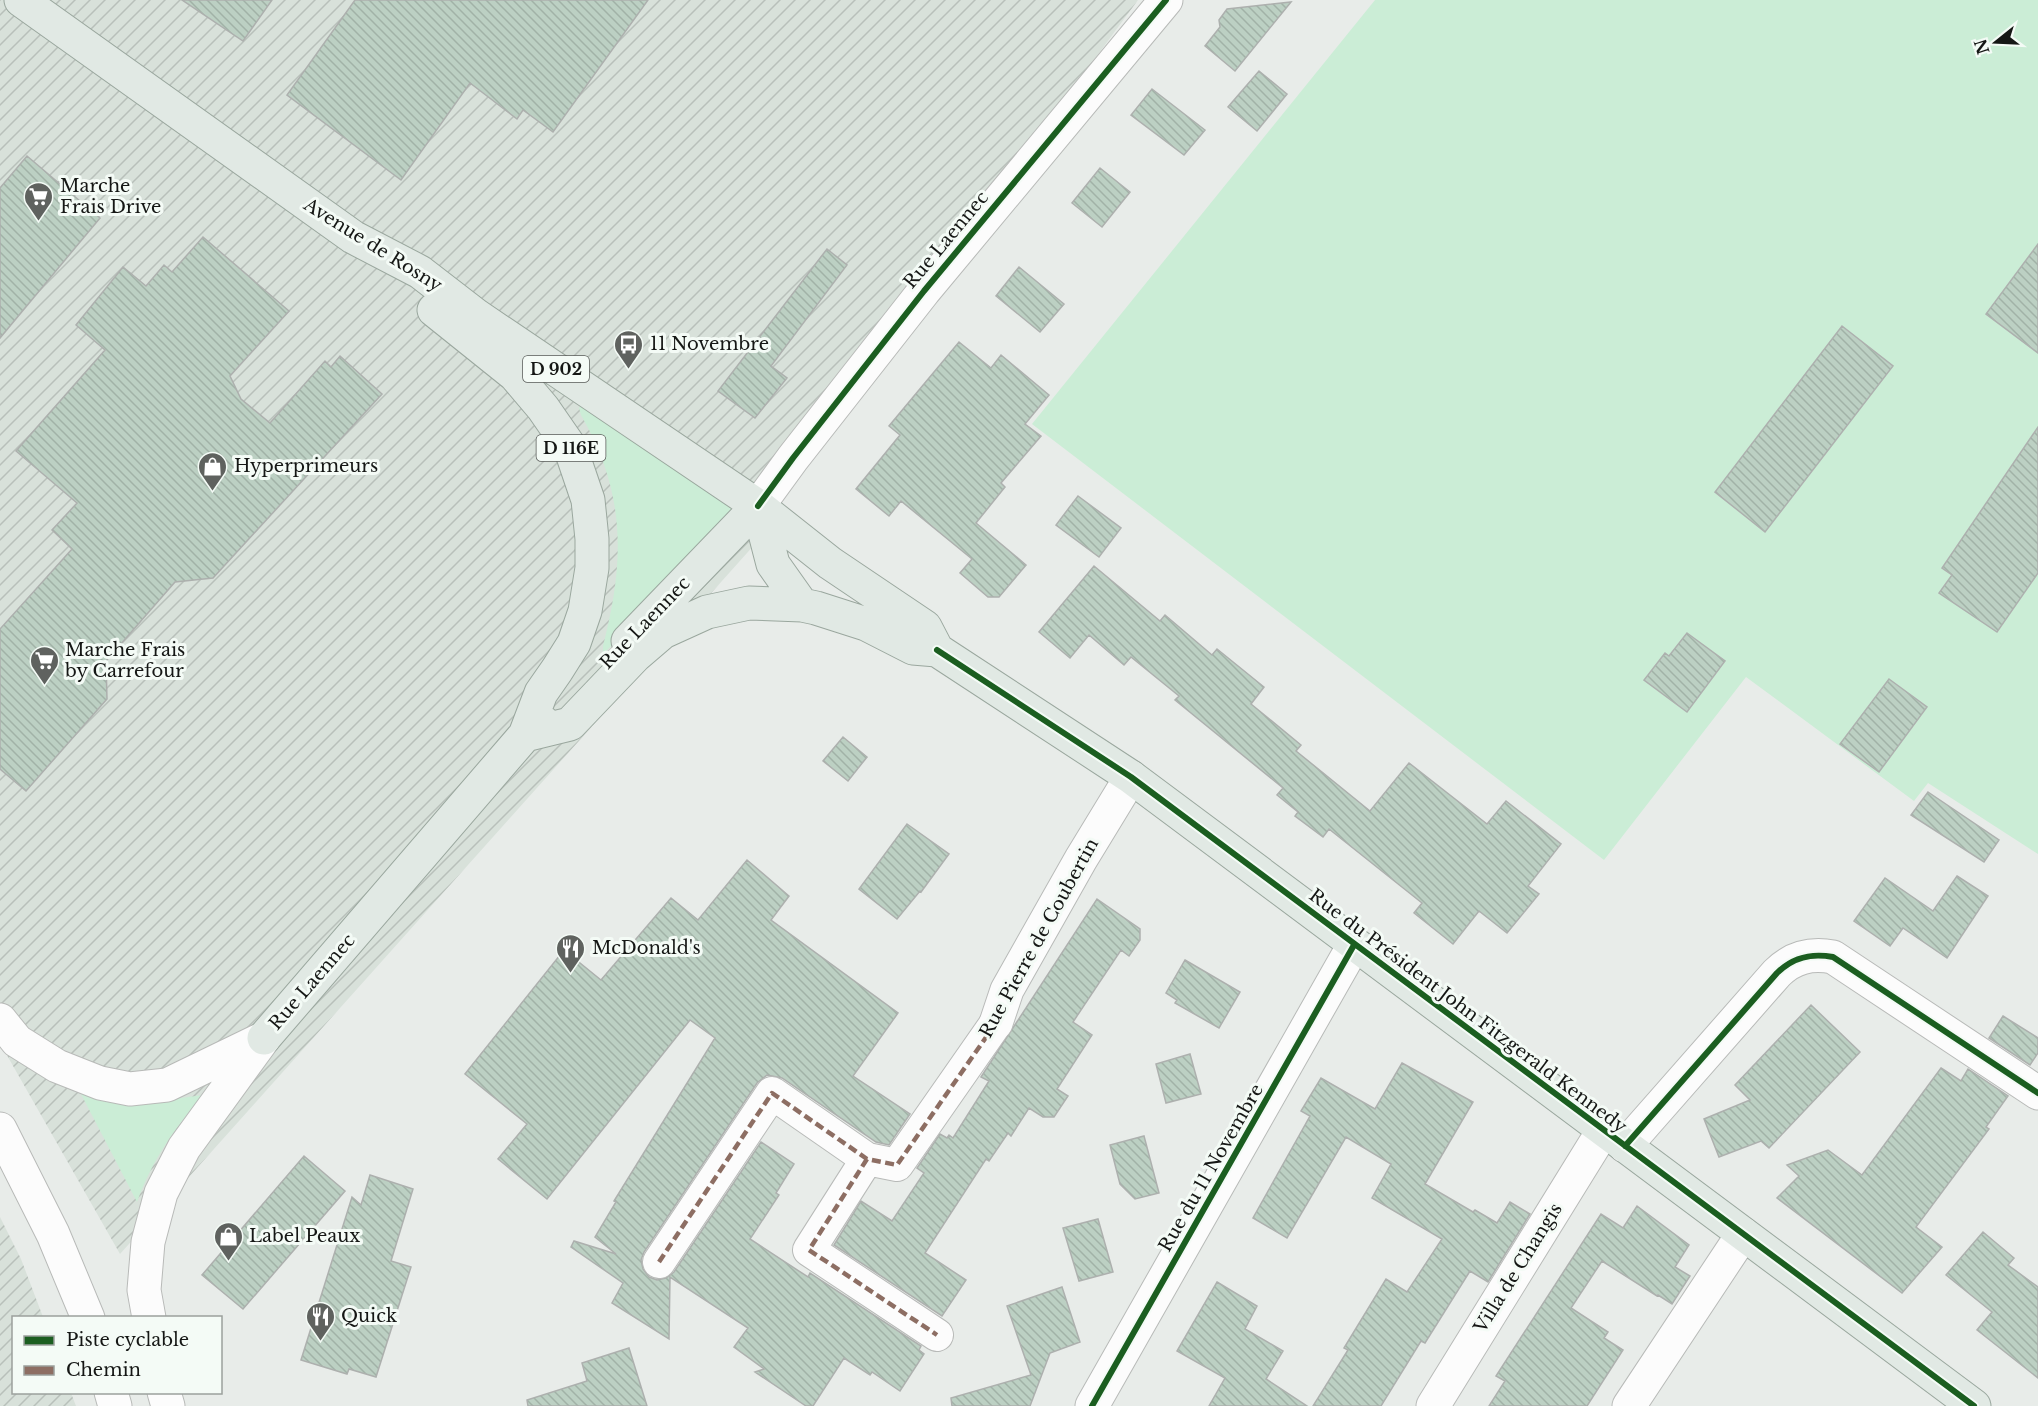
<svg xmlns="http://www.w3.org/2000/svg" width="2038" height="1406" viewBox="0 0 2038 1406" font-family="'Libre Baskerville',serif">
<defs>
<pattern id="industrial-furrows" width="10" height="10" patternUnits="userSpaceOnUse" patternTransform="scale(1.5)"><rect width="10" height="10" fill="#d8e1da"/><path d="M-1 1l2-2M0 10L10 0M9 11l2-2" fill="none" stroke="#b8c0ba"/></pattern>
<pattern id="building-back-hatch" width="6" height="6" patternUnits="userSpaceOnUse" patternTransform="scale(1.5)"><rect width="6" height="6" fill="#bcd0c3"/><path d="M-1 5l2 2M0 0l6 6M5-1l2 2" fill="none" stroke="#a1b2a7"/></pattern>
</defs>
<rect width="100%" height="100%" fill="#e8ece9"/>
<path fill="url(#industrial-furrows)" d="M0 0H1138L924 291 793 458 773 524 120 1254 0 1043Z
M0 1217 21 1259 43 1317 14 1318V1392L71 1393 76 1406H0Z"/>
<path fill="#cbedd6" d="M1375 0H2038V854L1928 783 1914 801 1746 677 1604 860 1032 424Z
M583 404 589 405 737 513 734 522 605 652H603V646C625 561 626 493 581 415L579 408Z
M81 1094 144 1103 203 1095C174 1130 153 1158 137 1202Z"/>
<path fill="url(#building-back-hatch)" stroke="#adb0ae" stroke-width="1.5" d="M182 0H272L243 41Z
M355 0H648L553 132 523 110 517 119 470 83 401 180 287 95Z
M1291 2 1235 71 1205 46 1220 27 1219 20 1227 9Z
M1259 71 1287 94 1257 131 1228 107Z
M1152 89 1205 130 1184 155 1131 115Z
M27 156 100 218 0 338V188Z
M1100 168 1130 192 1102 227 1072 203Z
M203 237 289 311 230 376 241 399 270 423 325 361 331 367 340 356 382 394 213 578 175 582 106 661 107 699 26 791 0 769V629L72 549 52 530 77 503 16 451 105 350 76 325 123 267 146 286 164 265 172 272Z
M2038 244V353L1986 314Z
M827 249 847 265 771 366 787 378 755 418 718 391Z
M1019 267 1064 304 1040 332 996 296Z
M1842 326 1893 366 1765 532 1715 492Z
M959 342 991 368 1001 355 1049 395 1025 424 1041 436 1001 483 1005 487 976 523 1026 565 999 597H988L960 573 972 559 901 501 889 516 856 489 900 435 889 426Z
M2038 427V573L1997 632 1939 593 1952 575 1942 568Z
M1078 496 1121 528 1099 557 1056 525Z
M1094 566 1160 621 1165 615 1212 655 1217 649 1264 687 1251 704 1301 745 1296 751 1370 811 1409 763 1487 824 1506 801 1561 844 1528 886 1539 894 1507 933 1479 911 1453 944 1414 913 1422 903 1329 829 1323 837 1295 816 1298 812 1277 795 1283 788 1175 700 1179 696 1131 657 1124 665 1089 635 1070 658 1039 632Z
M1687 633 1725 661 1687 712 1644 680 1665 653 1669 656Z
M1889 679 1927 707 1879 772 1840 744Z
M843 737 867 757 848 781 823 761Z
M1928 792 1999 840 1984 862 1911 815Z
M907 824 949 854 921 892 920 891 897 919 859 889Z
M747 860 789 896 771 920 898 1013 853 1076 910 1114 889 1145 876 1142 782 1078 767 1075 757 1083 644 1252 641 1260 643 1269 649 1277 657 1280 666 1278 674 1272 761 1142 794 1164 776 1193 779 1195 750 1239 808 1277 810 1273 921 1346 919 1350 924 1354 900 1391 872 1372 870 1375 844 1358 813 1406H806L755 1372 764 1369 734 1347 748 1328 670 1277 669 1339 612 1303 623 1283 571 1247 574 1241 616 1254 595 1237 616 1202 614 1201 715 1038 690 1020 547 1199 498 1159 527 1124 465 1074 564 950 601 980 671 898 698 920Z
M1957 876 1988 896 1947 958 1903 928 1890 946 1854 921 1885 878 1933 911Z
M1097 899 1140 929V940L1129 956 1121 950 1073 1022 1092 1035 1057 1089 1068 1096 1054 1117H1043L1029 1108 1011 1136 1008 1133 989 1161 986 1159 925 1253 966 1280 942 1316 834 1245 861 1201 892 1221 924 1173 917 1168 940 1134 947 1138 949 1135 953 1138 989 1081 981 1077Z
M1185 960 1240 992 1219 1028 1175 1003 1177 1000 1166 993Z
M1811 1005 1860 1052 1769 1148 1761 1141 1719 1157 1704 1119 1750 1100 1735 1085Z
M2003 1016 2038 1038V1053L2030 1065 1989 1038Z
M1190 1054 1201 1094 1166 1103 1156 1064Z
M1402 1063 1473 1102 1425 1184 1473 1212 1475 1210 1497 1223 1510 1202 1530 1214 1488 1282 1470 1271 1425 1343 1421 1341 1381 1406H1313L1348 1350 1344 1348 1386 1279 1407 1292 1442 1239 1372 1198 1391 1164 1346 1137 1287 1238 1253 1218 1310 1116 1301 1111 1321 1078 1375 1109Z
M1941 1068 1961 1081 1968 1069 2008 1096 1986 1127 1989 1129 1916 1227 1942 1247 1902 1293 1777 1198 1799 1176 1787 1165 1828 1150 1862 1175Z
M1144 1136 1159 1193 1135 1199 1120 1184 1110 1145Z
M304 1156 345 1191 243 1309 202 1275Z
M370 1175 413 1189 391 1261 411 1267 376 1377 349 1369 347 1374 301 1360 352 1197 361 1205Z
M1637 1206 1689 1245 1675 1267 1690 1276 1672 1304 1658 1295 1657 1296 1602 1261 1571 1308 1608 1332 1604 1338 1623 1350 1587 1406H1489L1505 1381 1496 1376 1601 1214 1623 1228Z
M1098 1219 1113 1272 1079 1281 1063 1228Z
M1983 1232 2014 1258 2008 1265 2038 1287V1378L1977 1330 1992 1312 1946 1275Z
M1217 1282 1257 1306 1245 1329 1283 1351 1266 1379 1307 1406H1209L1225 1378 1177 1351Z
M1062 1287 1080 1342 1050 1353 1030 1406H952L951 1398 1031 1375 1007 1306Z
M629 1348 647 1406H528L527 1400 587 1381 582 1363Z"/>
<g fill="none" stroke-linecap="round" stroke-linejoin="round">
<defs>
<path id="pedestrian" d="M867 1159 809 1250 937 1335
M659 1262 772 1093 867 1159 897 1165 996 1023"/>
<path id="minor" d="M996 1023 1007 990 1081 859 1131 777
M1625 1146 1777 973C1793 957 1811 953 1833 957L2038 1093
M1092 1406 1354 945
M1433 1406 1603 1131
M1629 1406 1743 1234"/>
<path id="tertiary" d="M758 506 793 458 924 291 1166 0"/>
<path id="secondary" d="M0 1020 17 1041 57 1066 100 1083 130 1089 167 1085 260 1040
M0 1129 53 1234 88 1318
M149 1318 144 1290 148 1242 161 1193 184 1148 264 1038
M111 1392 115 1406
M164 1392 168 1406"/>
<path id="primary" d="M21 0 353 237 420 272 477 316 758 506 830 563 925 627 937 650
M434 310 515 375 543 408 570 447 588 500 592 539V568L585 611 574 643 557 670 541 693 525 735
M758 506 773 564 802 605
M628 641 758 506
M525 735 570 724 635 656 663 632 707 612 749 603 802 605 816 608 866 624 913 648 937 650 1131 777 1974 1406
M264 1038 525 735 544 723"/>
</defs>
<use href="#pedestrian" stroke="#b8bab8" stroke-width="34"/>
<use href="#minor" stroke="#b8bab8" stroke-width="35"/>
<use href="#tertiary" stroke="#b8bab8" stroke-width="35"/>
<use href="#secondary" stroke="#b8bab8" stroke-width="35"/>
<use href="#primary" stroke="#9aa79e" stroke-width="35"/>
<use href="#pedestrian" stroke="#fcfcfc" stroke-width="32"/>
<use href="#minor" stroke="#fcfcfc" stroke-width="33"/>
<use href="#tertiary" stroke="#fcfcfc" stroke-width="33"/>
<use href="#secondary" stroke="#fcfcfc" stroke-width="33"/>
<use href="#primary" stroke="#e1e9e4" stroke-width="33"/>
<path stroke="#8d6e63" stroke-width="4.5" stroke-dasharray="9 4.5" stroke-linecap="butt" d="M867 1159 809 1250 937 1335
M659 1262 772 1093 867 1159 897 1165 996 1023"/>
<defs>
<path id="cycleway" d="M758 506 793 458 924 291 1166 0
M937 650 1131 777 1974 1406
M1625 1146 1777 973C1793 957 1811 953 1833 957L2038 1093
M1092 1406 1354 945"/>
</defs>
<use href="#cycleway" stroke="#f4fbf6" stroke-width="10"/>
<use href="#cycleway" stroke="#1b5e20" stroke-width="6"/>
</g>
<defs>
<symbol id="supermarket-pin" viewBox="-11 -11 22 30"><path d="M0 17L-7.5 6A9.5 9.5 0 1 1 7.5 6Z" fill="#5f625f" stroke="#f4fbf6"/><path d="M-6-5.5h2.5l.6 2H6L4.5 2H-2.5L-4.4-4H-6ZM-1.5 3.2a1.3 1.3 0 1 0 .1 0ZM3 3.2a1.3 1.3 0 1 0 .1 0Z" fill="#fff"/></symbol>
<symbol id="bus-pin" viewBox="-11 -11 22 30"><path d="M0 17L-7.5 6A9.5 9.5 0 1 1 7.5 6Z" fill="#5f625f" stroke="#f4fbf6"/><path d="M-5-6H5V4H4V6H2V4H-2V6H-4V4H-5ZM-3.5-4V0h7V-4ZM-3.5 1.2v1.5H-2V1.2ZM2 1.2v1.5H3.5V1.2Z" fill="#fff"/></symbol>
<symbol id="shop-pin" viewBox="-11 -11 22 30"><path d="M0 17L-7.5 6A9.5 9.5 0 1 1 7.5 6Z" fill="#5f625f" stroke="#f4fbf6"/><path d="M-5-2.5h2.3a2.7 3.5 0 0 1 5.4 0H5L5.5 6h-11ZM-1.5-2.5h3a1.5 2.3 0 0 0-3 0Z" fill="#fff"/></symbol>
<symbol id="restaurant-pin" viewBox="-11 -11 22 30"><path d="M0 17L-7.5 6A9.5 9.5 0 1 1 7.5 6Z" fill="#5f625f" stroke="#f4fbf6"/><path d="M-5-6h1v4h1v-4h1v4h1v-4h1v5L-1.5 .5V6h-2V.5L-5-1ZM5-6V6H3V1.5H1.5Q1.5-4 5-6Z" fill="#fff"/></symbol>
</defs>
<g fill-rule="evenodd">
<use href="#supermarket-pin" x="22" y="180" width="33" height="45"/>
<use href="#bus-pin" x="612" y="328" width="33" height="45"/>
<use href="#shop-pin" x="196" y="450" width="33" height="45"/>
<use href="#supermarket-pin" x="28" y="644" width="33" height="45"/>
<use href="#restaurant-pin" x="554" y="932" width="33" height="45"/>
<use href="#shop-pin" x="212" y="1220" width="33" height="45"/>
<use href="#restaurant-pin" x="304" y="1300" width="33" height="45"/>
</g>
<g text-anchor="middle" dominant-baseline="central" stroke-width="6" stroke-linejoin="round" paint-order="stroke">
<g fill="#f4fbf6" stroke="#585b58" stroke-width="1.5">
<rect x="523" y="356" width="66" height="26" rx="4.5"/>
<rect x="536.5" y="435" width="69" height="26" rx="4.5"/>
</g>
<g font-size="16" font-weight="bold" fill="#151715">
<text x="556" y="369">D 902</text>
<text x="571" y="448">D 116E</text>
</g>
<g font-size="18" fill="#151715" stroke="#f4fbf6" text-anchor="start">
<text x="60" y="186">Marche<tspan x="60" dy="21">Frais Drive</tspan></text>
<text x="650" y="344">11 Novembre</text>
<text x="234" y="466">Hyperprimeurs</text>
<text x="65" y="650">Marche Frais<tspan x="65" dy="21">by Carrefour</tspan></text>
<text x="592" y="948">McDonald's</text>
<text x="249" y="1236">Label Peaux</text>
<text x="341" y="1316">Quick</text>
</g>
<g font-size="18" fill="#151715" stroke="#f4fbf6">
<text transform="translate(946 240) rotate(-50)">Rue Laennec</text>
<text transform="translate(373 245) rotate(32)">Avenue de Rosny</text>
<text transform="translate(645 623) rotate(-46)">Rue Laennec</text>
<text transform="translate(1039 938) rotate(-61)">Rue Pierre de Coubertin</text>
<text transform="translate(312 982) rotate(-49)">Rue Laennec</text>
<text transform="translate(1468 1011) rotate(37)">Rue du Président John Fitzgerald Kennedy</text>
<text transform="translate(1211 1168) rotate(-60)">Rue du 11 Novembre</text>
<text transform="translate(1518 1268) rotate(-58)">Villa de Changis</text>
</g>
</g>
<rect x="12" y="1316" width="210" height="78" fill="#f4fbf6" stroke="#9ba09c" stroke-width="1.5"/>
<rect x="24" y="1336" width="30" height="9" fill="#1b5e20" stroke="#9ba09c" stroke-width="1.5"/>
<text x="66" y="1346" font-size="18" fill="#151715">Piste cyclable</text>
<rect x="24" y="1366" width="30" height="9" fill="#8d6e63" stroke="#9ba09c" stroke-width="1.5"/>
<text x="66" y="1376" font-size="18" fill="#151715">Chemin</text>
<g transform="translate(1996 42) rotate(252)" stroke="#f4fbf6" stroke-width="4.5" paint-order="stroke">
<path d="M0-4.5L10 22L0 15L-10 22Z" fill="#151715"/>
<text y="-9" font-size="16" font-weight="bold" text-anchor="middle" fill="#151715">N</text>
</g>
</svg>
